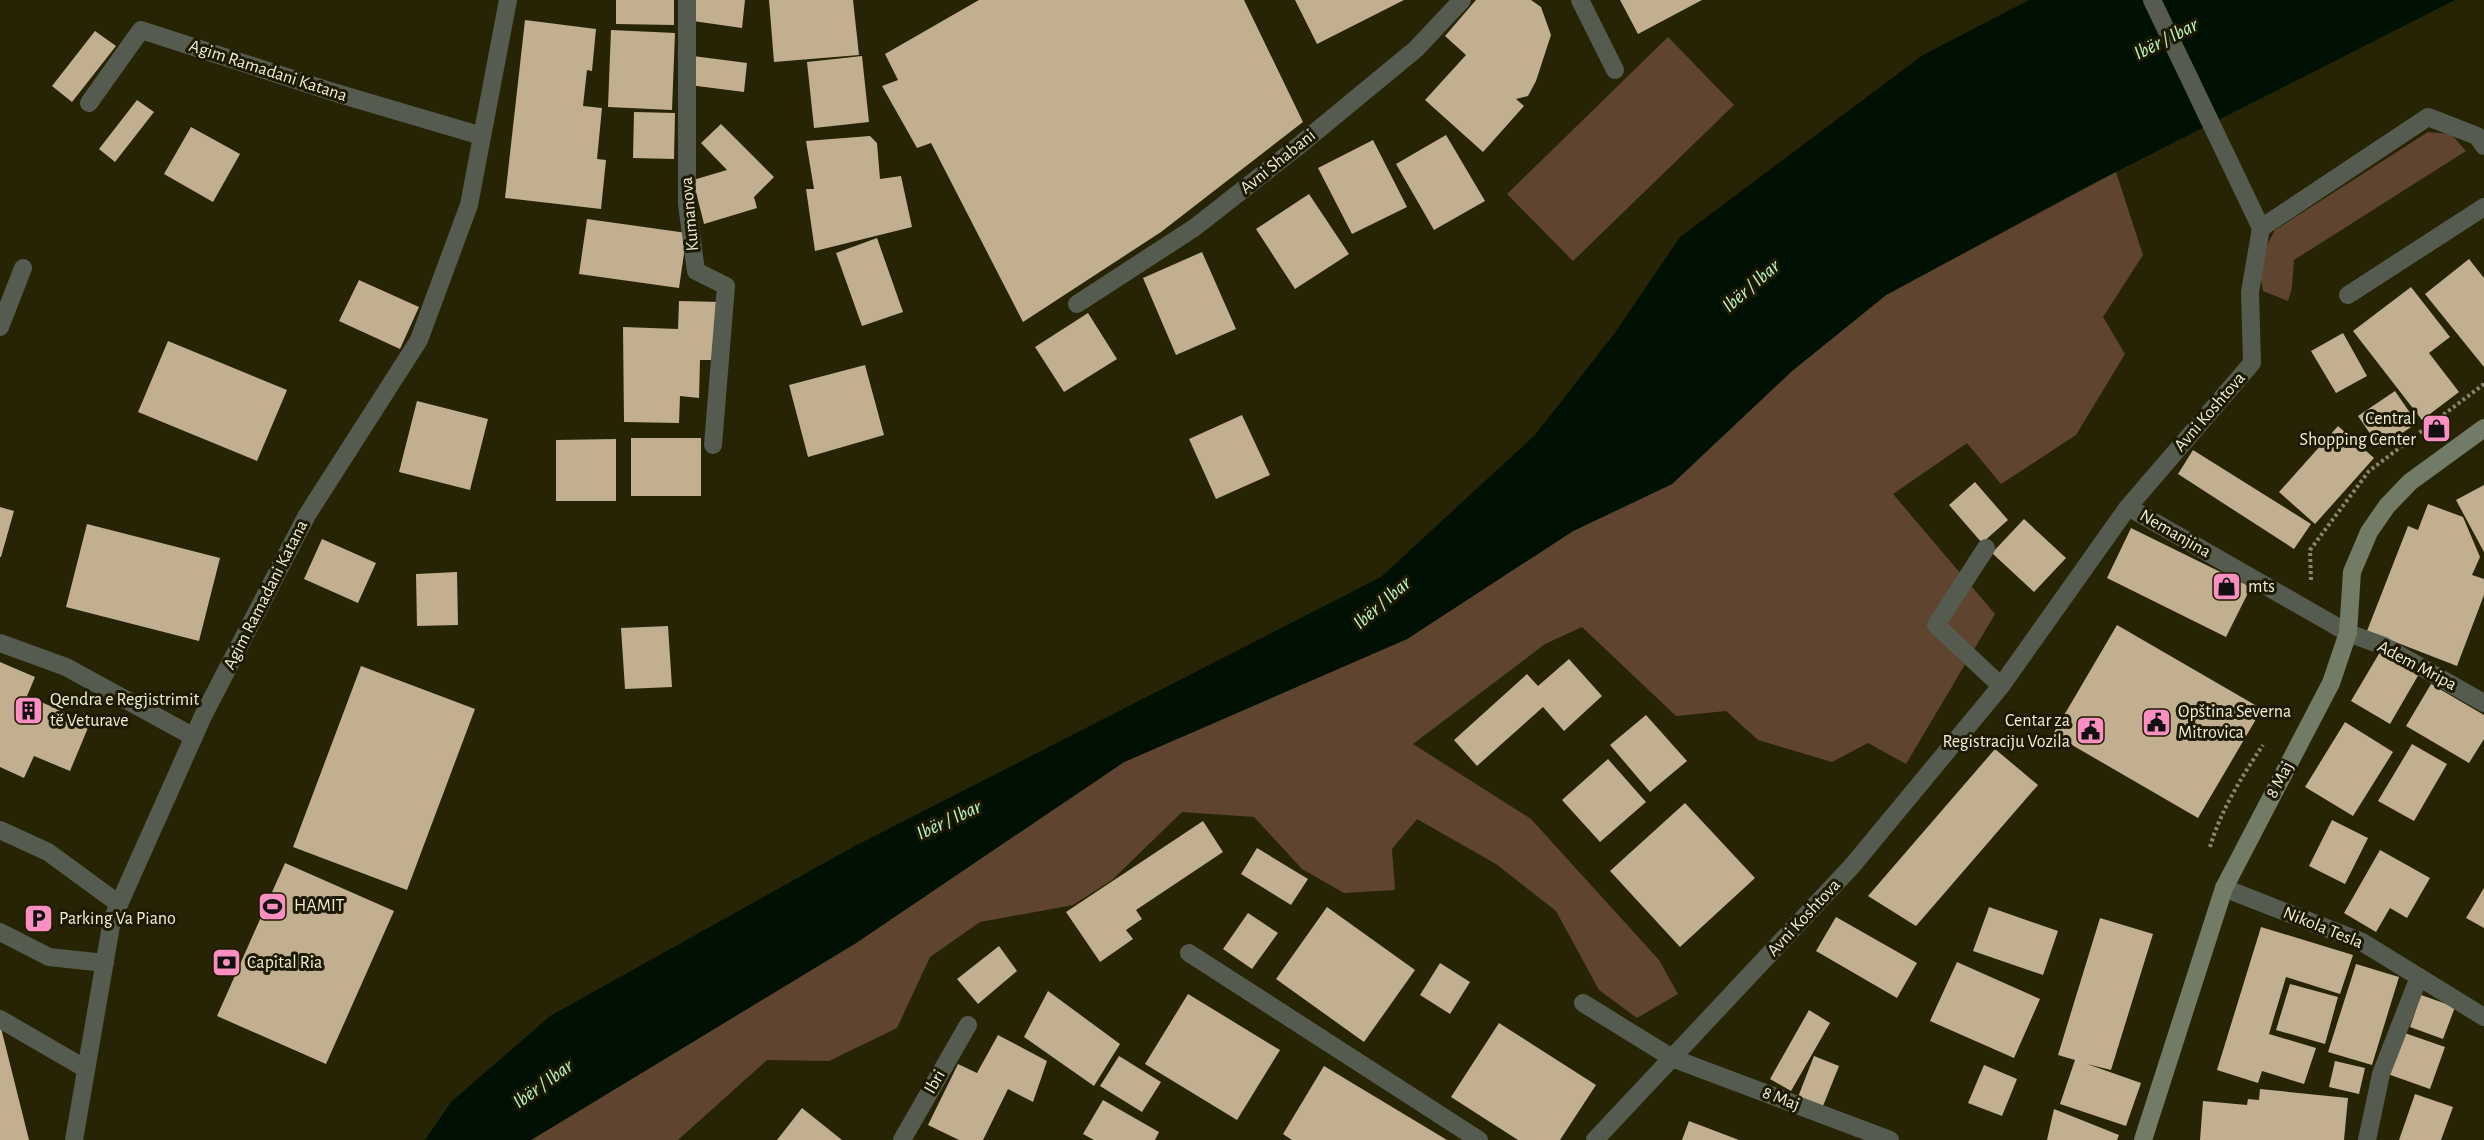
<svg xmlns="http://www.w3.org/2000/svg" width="2484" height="1140" viewBox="0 0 2484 1140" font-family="'Alegreya Sans',sans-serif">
<rect width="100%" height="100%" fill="#272405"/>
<path fill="#5f442f" d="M1668 37 1734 105 1573 261 1507 194Z
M2428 132 2451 134 2466 151 2294 260 2292 288 2288 301 2263 291 2258 262 2275 230Z
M2116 172 2143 255 2103 317 2125 354 2076 435 2001 484 1967 443 1893 494 1995 614 1906 764 1868 743 1832 762 1758 740 1726 711 1676 716 1582 627 1545 644 1413 744 1531 819 1659 960 1678 994 1637 1018 1599 990 1556 911 1496 864 1417 819 1392 849 1395 890 1344 893 1302 869 1254 817 1182 812 1112 880 1073 905 980 922 930 957 897 1028 829 1061 767 1060 678 1140H531L856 943 1124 762 1407 639 1573 531 1672 484 1792 371 1886 295Z"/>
<path fill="#001103" d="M2029 0H2455L2084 188 1886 295 1792 371 1672 484 1573 531 1407 639 1124 762 856 943 531 1140H425L451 1102 550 1016 853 847 1381 577 1535 435 1614 334 1680 237 1923 55Z"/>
<path fill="#c1af8f" d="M616 0H674V25L616 24Z
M695 0H745L742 28 693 21Z
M769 0H853L859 55 774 62Z
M979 0H1244L1303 122 1161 232 1023 322 931 143 917 148 882 86 898 80 885 54Z
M1295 0H1404L1317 44Z
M1476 0H1531L1541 7 1551 35 1536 81 1528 96 1516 99 1524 106 1483 152 1425 100 1466 55 1445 36Z
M1620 0H1702L1638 34Z
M525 20 596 29 592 71 587 70 583 106 602 108 597 159 606 160 601 209 505 198Z
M611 30 675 33 672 110 608 107Z
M95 31 116 46 72 102 52 86Z
M693 56 747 63 744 92 689 85Z
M862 56 869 122 814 128 807 62Z
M137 100 154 112 115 162 99 149Z
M634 112 675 113 674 159 633 158Z
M721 124 774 177 754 197 757 208 704 224 693 180 727 170 701 143Z
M191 127 240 154 213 202 164 174Z
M1446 135 1485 201 1434 230 1396 164Z
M870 136 877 143 880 179 901 176 912 227 815 251 806 189H814L806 141Z
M1373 140 1407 207 1352 234 1318 168Z
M1309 194 1349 254 1295 289 1256 229Z
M587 219 687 233 679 288 579 274Z
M877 238 903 312 862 326 836 253Z
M1202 252 1236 329 1176 355 1143 278Z
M2469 259 2484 278V367L2425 294Z
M359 280 419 307 400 349 339 321Z
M2411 287 2450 337 2429 353 2459 392 2422 420 2353 331Z
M679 301 722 302 720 360H700L699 398 680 396 679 423 624 422 623 327 678 329Z
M1088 313 1117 359 1064 392 1035 347Z
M2343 333 2367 376 2336 393 2311 351Z
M168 341 287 390 257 461 138 412Z
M865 365 884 435 808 457 789 385Z
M2395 391 2417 423 2380 448 2358 416Z
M417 401 488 419 470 490 399 472Z
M1242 415 1270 475 1216 499 1189 439Z
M2338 426 2374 458 2315 524 2279 492Z
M631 438H701V496H631Z
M616 439V501H556V440Z
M2193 450 2311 524 2294 549 2178 474Z
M1975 482 2008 520 1982 543 1949 505Z
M2484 485V552L2456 500Z
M2428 504 2463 517 2480 557 2472 575 2484 579V595L2457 666 2367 631 2408 526 2418 530Z
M0 507 14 511 1 557H0Z
M2024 519 2066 558 2034 592 1992 553Z
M87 524 220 558 199 641 66 607Z
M2131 528 2251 587 2226 637 2107 578Z
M322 539 376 563 358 603 304 579Z
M457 572 458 625 417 626 416 574Z
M2117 625 2262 709 2198 818 2053 734Z
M668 626 672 687 625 689 621 628Z
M2380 652 2419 674 2390 724 2351 701Z
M1569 659 1602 696 1564 731 1543 707 1477 766 1454 740 1527 674 1538 686Z
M0 662 35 677 27 696 90 723 70 771 34 756 24 778 0 767Z
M361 666 475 709 407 890 293 847Z
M2431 684 2484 715V739L2469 763 2406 726Z
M1646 715 1687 761 1650 792 1610 745Z
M2345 722 2393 752 2353 816 2305 787Z
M2412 744 2447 764 2414 821 2378 801Z
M1995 749 2038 785 1916 926 1868 896Z
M1608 759 1646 802 1600 842 1562 800Z
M1685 803 1755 878 1680 947 1610 871Z
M2332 820 2368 838 2345 884 2309 866Z
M1203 821 1223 852 1136 910 1142 919 1126 930 1133 939 1100 962 1066 912Z
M1257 848 1308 879 1291 905 1241 874Z
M2380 850 2430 878 2407 918 2390 908 2376 932 2344 913Z
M285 863 394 911 326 1064 217 1016Z
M2484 888V928L2466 918Z
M1327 907 1415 970 1364 1042 1276 979Z
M1989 907 2058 931 2043 975 1973 951Z
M1248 913 1278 933 1252 969 1223 949Z
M1836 917 1917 963 1897 998 1816 951Z
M2100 918 2153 934 2111 1070 2087 1064 2141 1083 2126 1126 2060 1104 2075 1060 2058 1055Z
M2261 927 2353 955 2340 994 2286 977 2269 1034 2316 1048 2304 1084 2262 1071 2258 1083 2217 1070Z
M999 946 1017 971 978 1004 957 979Z
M1957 962 2040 999 2014 1058 1930 1021Z
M1440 963 1470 982 1450 1014 1420 995Z
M2356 964 2399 977 2372 1065 2328 1052Z
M2290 984 2338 997 2325 1044 2276 1030Z
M1048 991 1120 1044 1094 1086 1024 1037Z
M1188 994 1280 1050 1237 1120 1145 1064Z
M2421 995 2455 1007 2443 1039 2410 1027Z
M1809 1010 1830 1023 1791 1091 1770 1079Z
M1499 1023 1596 1085 1560 1140H1518L1451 1097Z
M0 1028H1L29 1140H0Z
M2396 1030 2445 1047 2430 1089 2382 1072Z
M998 1035 1047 1061 1033 1102 1008 1089 983 1140H959L928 1125 958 1064 977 1073Z
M1119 1056 1161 1082 1142 1112 1100 1086Z
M1814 1056 1839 1066 1823 1106 1798 1097Z
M2335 1061 2365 1068 2359 1094 2329 1087Z
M1984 1065 2017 1079 2002 1116 1968 1103Z
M1324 1066 1447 1140H1292L1283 1134Z
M2260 1089 2348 1098 2344 1140H2200L2203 1101 2247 1105 2248 1099 2259 1100Z
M2415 1094 2453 1107 2441 1140H2399Z
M1103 1100 1159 1132 1155 1140H1094L1083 1134Z
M802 1108 842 1140H777Z
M2054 1109 2119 1135 2117 1140H2047Z
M1689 1121 1739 1140H1682Z"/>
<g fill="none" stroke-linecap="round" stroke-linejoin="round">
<path stroke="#88866e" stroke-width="4" stroke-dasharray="3 3" stroke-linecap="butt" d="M2311 580 2310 550 2369 471 2484 384
M2210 847C2220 812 2242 776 2263 745"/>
<path stroke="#555b4e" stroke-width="18" d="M2261 228 2428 117 2477 136 2484 146
M2348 295 2484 207
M1986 548 1936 625 2001 686
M0 830 48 852 119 904
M0 932 49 957 105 963
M1189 953 1479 1140
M1583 1003 1672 1058
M902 1140 968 1025
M2367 1140 2381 1074 2419 977"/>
<path stroke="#555b4e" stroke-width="18" d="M687 0V204L696 271 726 286 713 445
M1580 0 1615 70
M89 103 141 30 336 93 482 136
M1077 304 1194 228 1296 148 1416 49 1462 0
M0 327 23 268
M2128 507 2348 633 2384 646 2484 703
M0 643 66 667 194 737
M2224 888 2362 942 2484 1017
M0 1019 86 1069
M1672 1058 1890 1140
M74 1140 112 920 203 716 307 515 419 340 469 205 508 0
M1595 1140 1852 866 2001 686 2128 507 2252 363 2250 292 2261 228 2152 0"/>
<path stroke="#717b66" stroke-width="18" d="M2143 1140 2224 888 2331 683 2348 633 2352 572 2369 532 2387 506 2410 482 2484 428"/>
</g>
<defs>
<symbol id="shop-square" viewBox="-11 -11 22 22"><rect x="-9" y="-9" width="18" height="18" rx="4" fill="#fc8fc2" stroke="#1d1a00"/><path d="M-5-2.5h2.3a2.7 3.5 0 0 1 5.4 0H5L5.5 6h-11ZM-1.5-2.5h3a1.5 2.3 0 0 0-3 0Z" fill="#111"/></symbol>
<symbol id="building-square" viewBox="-11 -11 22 22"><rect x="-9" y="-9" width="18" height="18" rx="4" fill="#fc8fc2" stroke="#1d1a00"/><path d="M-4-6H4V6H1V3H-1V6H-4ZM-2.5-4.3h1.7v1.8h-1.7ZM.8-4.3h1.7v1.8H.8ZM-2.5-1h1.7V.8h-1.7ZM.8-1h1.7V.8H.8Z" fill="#111"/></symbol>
<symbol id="civic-square" viewBox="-11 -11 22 22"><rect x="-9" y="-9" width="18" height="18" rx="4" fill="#fc8fc2" stroke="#1d1a00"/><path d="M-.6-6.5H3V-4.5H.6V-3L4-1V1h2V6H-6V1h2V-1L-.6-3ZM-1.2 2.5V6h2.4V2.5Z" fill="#111"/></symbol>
<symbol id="stadium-square" viewBox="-11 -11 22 22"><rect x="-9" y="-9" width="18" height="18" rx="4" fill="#fc8fc2" stroke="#1d1a00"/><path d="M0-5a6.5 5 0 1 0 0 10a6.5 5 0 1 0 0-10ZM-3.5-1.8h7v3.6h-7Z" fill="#111"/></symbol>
<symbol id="parking-square" viewBox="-11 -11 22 22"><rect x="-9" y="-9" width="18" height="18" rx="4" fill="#fc8fc2" stroke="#1d1a00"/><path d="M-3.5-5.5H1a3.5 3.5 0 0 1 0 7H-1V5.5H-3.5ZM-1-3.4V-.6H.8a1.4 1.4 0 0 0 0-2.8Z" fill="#111"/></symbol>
<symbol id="bank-square" viewBox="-11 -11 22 22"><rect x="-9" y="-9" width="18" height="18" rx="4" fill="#fc8fc2" stroke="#1d1a00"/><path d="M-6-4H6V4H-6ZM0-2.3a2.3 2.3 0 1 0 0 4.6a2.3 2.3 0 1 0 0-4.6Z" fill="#111"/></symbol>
</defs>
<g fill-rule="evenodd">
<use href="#shop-square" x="2420" y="412" width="33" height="33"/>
<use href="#shop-square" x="2210" y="570" width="33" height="33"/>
<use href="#building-square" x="12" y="694" width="33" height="33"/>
<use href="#civic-square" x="2140" y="706" width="33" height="33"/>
<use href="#civic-square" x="2074" y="714" width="33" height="33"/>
<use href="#stadium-square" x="256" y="890" width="33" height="33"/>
<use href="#parking-square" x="22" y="902" width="33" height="33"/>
<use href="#bank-square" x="210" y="946" width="33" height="33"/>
</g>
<g text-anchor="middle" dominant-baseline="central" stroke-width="6" stroke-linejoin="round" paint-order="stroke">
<g font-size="18" fill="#efeedc" stroke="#1d1a00">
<text transform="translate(268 71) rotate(18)">Agim Ramadani Katana</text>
<text transform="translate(1278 162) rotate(-39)">Avni Shabani</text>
<text transform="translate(690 214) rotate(-95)">Kumanova</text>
<text transform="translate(2210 412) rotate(-49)">Avni Koshtova</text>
<text transform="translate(2175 534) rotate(30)">Nemanjina</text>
<text transform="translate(266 595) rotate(-63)">Agim Ramadani Katana</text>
<text transform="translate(2417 666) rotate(28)">Adem Mripa</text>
<text transform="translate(2280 780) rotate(-62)">8 Maj</text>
<text transform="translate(1804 918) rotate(-47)">Avni Koshtova</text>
<text transform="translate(2323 928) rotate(22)">Nikola Tesla</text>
<text transform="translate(935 1082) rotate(-60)">Ibri</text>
<text transform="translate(1781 1099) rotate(21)">8 Maj</text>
</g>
<g font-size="18" fill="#efeedc" stroke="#1d1a00" text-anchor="start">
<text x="2416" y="419" text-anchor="end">Central<tspan x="2416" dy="21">Shopping Center</tspan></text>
<text x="2248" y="587">mts</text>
<text x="50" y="700">Qendra e Regjistrimit<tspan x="50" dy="21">të Veturave</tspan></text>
<text x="2178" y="712">Opština Severna<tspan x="2178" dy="21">Mitrovica</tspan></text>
<text x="2070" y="721" text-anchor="end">Centar za<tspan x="2070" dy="21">Registraciju Vozila</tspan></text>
<text x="294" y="906">HAMIT</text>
<text x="59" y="919">Parking Va Piano</text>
<text x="247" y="963">Capital Ria</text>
</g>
<g font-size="20" font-style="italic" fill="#bcf5c7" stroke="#1d1a00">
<text transform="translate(2166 39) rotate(-27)">Ibër / Ibar</text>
<text transform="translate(1751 286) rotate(-41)">Ibër / Ibar</text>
<text transform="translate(1382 603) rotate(-41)">Ibër / Ibar</text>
<text transform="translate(949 820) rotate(-25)">Ibër / Ibar</text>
<text transform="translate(543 1084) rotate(-36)">Ibër / Ibar</text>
</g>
</g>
</svg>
